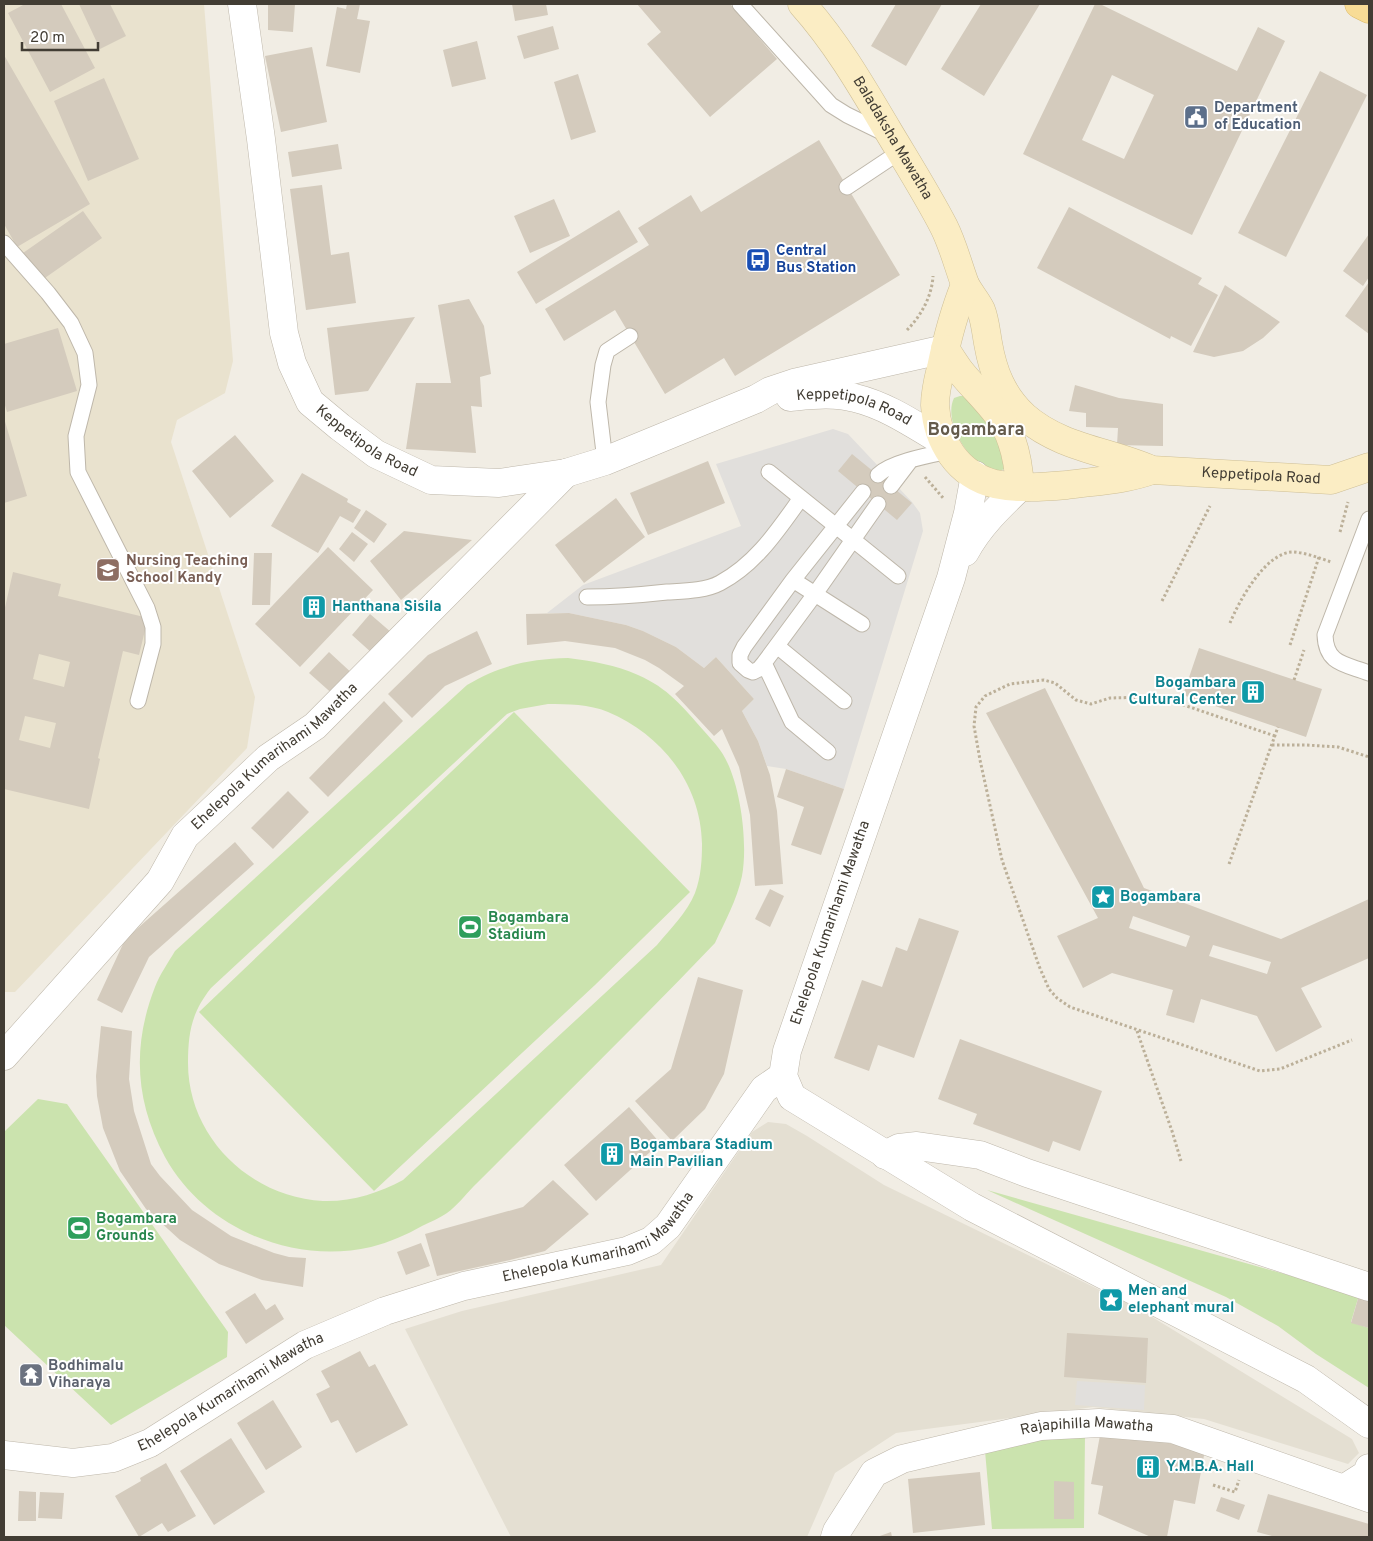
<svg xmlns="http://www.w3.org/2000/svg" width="1373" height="1541" viewBox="0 0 1373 1541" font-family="Overpass,sans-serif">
<rect width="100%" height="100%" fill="#f1ede4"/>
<path fill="#e4dfd2" d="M768 1122 786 1124 807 1136 884 1185 1139 1309 1352 1439 1359 1453 1348 1464 1204 1419 1093 1407 896 1433 835 1473 807 1537H511L405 1329 462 1311 661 1265 752 1132Z"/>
<path fill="#e9e2ce" d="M4 4H204L233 361 225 393 177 420 171 442 255 697 247 748 15 992H4Z"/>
<path fill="#cbe3ae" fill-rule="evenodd" d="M960 396H966L986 408 1004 457V469L998 472C989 469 981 465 974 459 960 445 945 417 954 398Z
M568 658C592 661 616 665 638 675 668 688 683 707 704 731 711 739 720 748 725 758 741 787 748 844 742 876 737 900 725 921 715 943 655 1006 593 1067 532 1128 513 1147 493 1167 473 1187 465 1195 457 1206 447 1213 440 1218 430 1222 422 1226 406 1235 390 1242 371 1247 292 1265 204 1228 165 1157 135 1101 132 1046 155 987 160 974 168 963 175 951L467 685C500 665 530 659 568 658ZM548 704C568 704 589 704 608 712 662 735 701 784 702 844 702 860 701 877 695 893 687 913 670 929 657 945L403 1180C379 1193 351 1202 323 1201 250 1197 188 1137 188 1063 188 1032 192 1012 211 988L507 714 520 709Z
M514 712 690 892 595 985 374 1191 199 1012Z
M38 1099 67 1104 228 1332 227 1357 111 1425 4 1325V1132Z
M987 1190 1359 1295 1351 1322 1369 1328V1388L1316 1354 1278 1326 1226 1297Z
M1085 1435 1084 1528 992 1529 985 1451 1037 1437Z"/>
<path fill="#e1dfdc" d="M833 429 848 434 912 502 920 513 923 531 844 789 786 769 767 766 758 741 742 711 754 699 716 657 704 668 676 647 643 631 626 625 569 613H547L583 585 741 526 716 464Z
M1077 1381 1145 1385 1144 1410 1075 1405Z"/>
<path fill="#d4cbbd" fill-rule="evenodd" d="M25 4H61L95 68 50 92 8 13Z
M79 4H110L126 36 100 49Z
M268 4H295L293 32 268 30Z
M347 4H360L357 19 370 21 360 73 326 66 337 7 346 9Z
M512 4H546L548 15 515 21Z
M637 4H730L777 59 710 117 647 44 661 32Z
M896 4H942L906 66 871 46Z
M981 4H1040L984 96 941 69Z
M1095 4H1100L1237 71 1258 27 1285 41 1192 235 1023 154ZM1112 75 1154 95 1124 159 1082 140Z
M553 26 559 49 524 59 517 36Z
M477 41 486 79 452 87 443 50Z
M312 47 327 122 281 132 265 56Z
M4 55 90 204 17 247 4 224Z
M1320 71 1367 95 1286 257 1238 233Z
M578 74 596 132 571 140 554 82Z
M104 78 139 159 88 181 54 101Z
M819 140 900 275 735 376 724 358 665 394 615 310 564 341 545 309 649 245 638 228 691 195 701 212Z
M338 144 342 169 292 177 288 152Z
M322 185 331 255 349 252 356 303 306 310 290 189Z
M554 199 570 236 530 253 514 216Z
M1069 207 1202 278 1198 284 1218 295 1191 346 1171 336 1170 339 1037 268Z
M619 210 638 242 536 304 517 272Z
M83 211 102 238 42 280 23 253Z
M1369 234V277L1363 286 1343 271Z
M1369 282V334L1345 316Z
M1225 285 1280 322 1263 338 1243 351 1214 357 1193 352Z
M469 299 484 326 491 374 480 377 482 407 471 406 476 453 406 449 416 383H451L438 305Z
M415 317 368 391 335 395 327 328Z
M58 328 77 391 7 412 4 402V344Z
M1075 385 1119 398 1163 404V446L1117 445 1118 428 1086 427V413L1069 411Z
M4 418 27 496 4 503Z
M235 435 274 481 230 518 192 471Z
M852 454 912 503 897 520 838 471Z
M708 461 725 503 648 535 630 493Z
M302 473 348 499 347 502 361 510 353 523 340 516 318 553 271 526Z
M616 498 645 537 584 583 555 545Z
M366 510 387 524 374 543 354 528Z
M404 531 472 540 401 600 370 561Z
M352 532 368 544 354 562 339 549Z
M328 547 373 590 300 667 255 624Z
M254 553H272L270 605H252Z
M13 572 61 584 58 596 148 618 139 655 123 651 98 758 100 759 89 809 4 789V612ZM39 654 70 662 64 687 33 679ZM25 716 56 723 50 748 19 740Z
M569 613 626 625 643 631 676 647 704 668 716 657 754 699 742 711 758 741 770 775 777 811 783 884 755 886 750 815 739 767 722 729 714 736 675 694 684 686 659 668 645 660 615 648 565 641 527 645 526 614Z
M370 614 392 633 373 654 352 635Z
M477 631 492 664 445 686 412 718 388 694 428 655Z
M1199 648 1322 689 1306 737 1183 695Z
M329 652 355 676 336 697 309 673Z
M1045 688 1144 888 1281 939 1369 899V958L1301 988 1322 1027 1276 1052 1257 1016 1201 999 1194 1023 1166 1015 1173 990 1112 973 1083 988 1057 936 1098 918 986 713ZM1133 916 1190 936 1186 947 1129 928ZM1213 945 1271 962 1267 974 1209 956Z
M384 701 403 721 328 797 309 778Z
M786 769 844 789 821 855 791 845 804 807 777 797Z
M288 791 309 812 273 849 251 828Z
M235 842 254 864 149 957 122 1013 97 1000 123 944 130 935Z
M770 889 784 896 770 927 755 919Z
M919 918 959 931 914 1058 878 1045 869 1071 834 1058 862 980 882 987 896 947 907 951Z
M698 977 743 990 724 1074 705 1109 672 1141 635 1101 671 1069Z
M101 1026 132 1031 129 1079 134 1111 151 1164 160 1176 192 1210 231 1236 274 1253 289 1257 306 1258 303 1287 262 1280 219 1264 180 1240 146 1209 120 1171 103 1128 97 1096 96 1076Z
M960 1039 1102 1091 1080 1151 1053 1141 1049 1152 973 1124 977 1114 938 1099Z
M629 1107 660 1143 596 1201 564 1165Z
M553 1180 589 1214 545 1251 510 1260 437 1276 425 1234 523 1207Z
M421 1243 430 1266 406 1275 397 1252Z
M255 1293 266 1310 275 1304 284 1319 246 1344 225 1312Z
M1359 1295 1369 1298V1328L1351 1323Z
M1067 1333 1148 1338 1146 1383 1064 1377Z
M360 1351 369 1367 375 1364 408 1425 356 1453 338 1420 331 1423 316 1394 330 1387 321 1371Z
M273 1400 302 1447 266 1470 237 1423Z
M1101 1430 1205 1450 1195 1504 1174 1500 1167 1537H1151L1098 1514 1103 1486 1091 1484Z
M231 1438 265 1492 214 1525 180 1471Z
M166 1463 196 1516 168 1532 162 1523 139 1537 115 1496 141 1481 140 1478Z
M980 1472 985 1525 913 1533 908 1479Z
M1054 1481 1074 1482V1519H1054Z
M19 1491 36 1492V1521H18Z
M40 1492 64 1493 62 1519 38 1518Z
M1268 1494 1369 1524V1537H1276L1257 1532Z
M1221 1497 1245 1505 1239 1520 1216 1511Z
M891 1532 892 1537H877Z"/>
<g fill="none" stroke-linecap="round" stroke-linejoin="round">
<defs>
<path id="service" d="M740 4 831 105 847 115 888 135
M847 187 901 151
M4 243 48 293 71 323 85 353 89 385 76 436 78 472 147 608 153 627V644L138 701
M605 461 598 402 603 365 607 351 630 336
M769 472 898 576
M878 475C891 462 930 455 949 451
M891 486 910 461
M863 492 793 580 744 647 740 655V663L748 670 753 672 759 669 764 663 815 594 878 504
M1369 519 1325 635C1326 665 1346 664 1369 673
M793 580 862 624
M587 597C614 597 640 595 667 592 684 591 705 591 720 583 756 564 778 530 801 498
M777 646 844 701
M764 663 792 722 828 752"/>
<g id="minor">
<path id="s1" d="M4 1056 160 881 185 836 268 758 315 726 566 473"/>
<path d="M885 1155 899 1148 917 1146 980 1155 1027 1173 1369 1287"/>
<path id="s2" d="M4 1455 73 1463 113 1458 150 1443 305 1345 385 1311 464 1286 627 1251 651 1241 668 1226 764 1089 783 1076"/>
<path id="s3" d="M835 1537 837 1531 874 1473 902 1459 1041 1426 1099 1423 1173 1429 1369 1498"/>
</g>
<g id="tertiary">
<path id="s4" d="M242 4 261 139 284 333 292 363 310 402 340 427 376 454 431 480 499 483 566 473 605 461 756 399 770 391 794 383 945 349"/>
<path id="s5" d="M790 397C811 395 834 392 855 398 888 406 916 426 945 443"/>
<path d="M975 475 968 513 951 578 787 1051 783 1076 792 1097 972 1207 1306 1379 1369 1424"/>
<path d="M965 552C979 526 999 507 1020 487"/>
<path d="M1345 1488 1367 1474 1369 1468"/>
</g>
<g id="secondary">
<path id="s6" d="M802 4C836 42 861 85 887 129 906 161 927 194 944 227 953 245 958 265 965 284 969 293 977 301 981 310 985 320 986 332 988 343 993 372 1002 395 1024 416 1060 448 1109 451 1152 470L1331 480 1369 467"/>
<path d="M965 285C954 312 947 339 941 368 938 380 935 393 935 405 937 442 958 475 995 484 1018 489 1043 487 1067 485 1096 481 1125 480 1152 470"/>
<path d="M945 349C950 356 955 364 960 371 978 394 1003 413 1012 442 1017 456 1019 472 1020 487"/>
</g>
<path id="primary" d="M1359 4 1369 9"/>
</defs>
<use href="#service" stroke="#beb7aa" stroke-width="17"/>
<use href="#minor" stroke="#beb7aa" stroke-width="29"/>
<use href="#tertiary" stroke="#beb7aa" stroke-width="29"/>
<use href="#secondary" stroke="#cebf96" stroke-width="29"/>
<use href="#primary" stroke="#dbb867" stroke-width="29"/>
<path stroke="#bcb099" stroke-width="3" stroke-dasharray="2.5 2.5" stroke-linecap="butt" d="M907 330C921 316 932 296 933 276
M925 477 944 499
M1340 532 1348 502
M1162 601 1210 506
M1230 623C1239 601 1266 551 1294 552 1306 553 1320 558 1331 562
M1290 645 1319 557
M1294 680 1304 650
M1275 736 1169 700 1148 697 1110 698 1091 704 1076 700 1055 683 1044 680 1010 684 985 696 976 707 974 726 980 760 1002 860 1039 966 1049 989 1057 998 1070 1007 1260 1071 1280 1069 1352 1040
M1272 745H1306L1338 747 1369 757
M1229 864 1278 727
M1137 1031 1172 1131 1181 1161
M1213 1485 1235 1492 1239 1480"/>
<use href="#service" stroke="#fff" stroke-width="15"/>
<use href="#minor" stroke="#fff" stroke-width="28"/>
<use href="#tertiary" stroke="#fff" stroke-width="28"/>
<use href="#secondary" stroke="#fbedc4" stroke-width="28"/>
<use href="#primary" stroke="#f8dc96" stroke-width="28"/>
</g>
<defs>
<symbol id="civic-square" viewBox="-11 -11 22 22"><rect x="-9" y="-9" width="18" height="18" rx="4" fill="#5c6f8a" stroke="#fff"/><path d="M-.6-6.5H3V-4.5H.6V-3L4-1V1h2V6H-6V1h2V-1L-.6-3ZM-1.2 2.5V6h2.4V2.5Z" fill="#fff"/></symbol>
<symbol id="bus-square" viewBox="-11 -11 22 22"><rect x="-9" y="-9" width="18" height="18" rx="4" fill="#1a4fb4" stroke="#fff"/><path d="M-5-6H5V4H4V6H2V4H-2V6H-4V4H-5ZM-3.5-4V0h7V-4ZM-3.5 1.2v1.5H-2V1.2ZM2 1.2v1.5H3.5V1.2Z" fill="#fff"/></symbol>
<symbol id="university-square" viewBox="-11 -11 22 22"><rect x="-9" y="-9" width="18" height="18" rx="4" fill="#8d6e63" stroke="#fff"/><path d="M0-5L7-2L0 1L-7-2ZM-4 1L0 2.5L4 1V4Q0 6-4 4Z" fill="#fff"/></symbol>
<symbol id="building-square" viewBox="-11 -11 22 22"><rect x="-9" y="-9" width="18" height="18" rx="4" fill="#0f9aa8" stroke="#fff"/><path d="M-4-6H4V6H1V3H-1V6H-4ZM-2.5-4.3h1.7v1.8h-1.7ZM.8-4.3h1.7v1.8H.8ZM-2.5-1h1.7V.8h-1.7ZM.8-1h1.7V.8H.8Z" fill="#fff"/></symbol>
<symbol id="sight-square" viewBox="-11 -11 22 22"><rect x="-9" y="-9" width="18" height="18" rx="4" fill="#0f9aa8" stroke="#fff"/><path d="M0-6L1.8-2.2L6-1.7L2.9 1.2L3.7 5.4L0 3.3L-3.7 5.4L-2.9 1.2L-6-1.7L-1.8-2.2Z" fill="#fff"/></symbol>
<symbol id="stadium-square" viewBox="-11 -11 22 22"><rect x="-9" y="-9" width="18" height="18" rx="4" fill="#2e9e5b" stroke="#fff"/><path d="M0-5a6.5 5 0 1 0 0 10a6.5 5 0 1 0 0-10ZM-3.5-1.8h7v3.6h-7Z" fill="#fff"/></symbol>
<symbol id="temple-square" viewBox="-11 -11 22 22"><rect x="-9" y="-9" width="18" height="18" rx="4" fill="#6b7280" stroke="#fff"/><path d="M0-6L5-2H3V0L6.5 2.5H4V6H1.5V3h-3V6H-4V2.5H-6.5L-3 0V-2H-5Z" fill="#fff"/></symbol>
</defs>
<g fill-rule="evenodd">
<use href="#civic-square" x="1182" y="103" width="28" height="28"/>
<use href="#bus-square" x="744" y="246" width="28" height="28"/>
<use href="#university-square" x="94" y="556" width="28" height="28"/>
<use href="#building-square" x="300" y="593" width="28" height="28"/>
<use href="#building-square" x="1239" y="678" width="28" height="28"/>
<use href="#sight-square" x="1089" y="883" width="28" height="28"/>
<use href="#stadium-square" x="456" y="913" width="28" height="28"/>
<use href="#building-square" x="598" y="1140" width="28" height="28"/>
<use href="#stadium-square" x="65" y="1214" width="28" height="28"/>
<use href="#sight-square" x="1097" y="1286" width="28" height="28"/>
<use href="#temple-square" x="17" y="1361" width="28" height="28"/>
<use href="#building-square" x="1134" y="1453" width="28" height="28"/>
</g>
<g text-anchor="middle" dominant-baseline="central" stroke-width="4" stroke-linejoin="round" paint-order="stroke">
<g font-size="15" font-weight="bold" fill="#4e5e75" stroke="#fff" text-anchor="start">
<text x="1214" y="108">Department<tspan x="1214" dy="17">of Education</tspan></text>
</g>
<g font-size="15" fill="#423d34" stroke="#fff">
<text stroke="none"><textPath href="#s6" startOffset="162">Baladaksha Mawatha</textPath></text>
<text stroke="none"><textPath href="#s5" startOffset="66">Keppetipola Road</textPath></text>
<text stroke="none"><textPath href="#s4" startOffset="475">Keppetipola Road</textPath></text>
<text stroke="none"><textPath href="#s6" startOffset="722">Keppetipola Road</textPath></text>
<text stroke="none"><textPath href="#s1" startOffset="406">Ehelepola Kumarihami Mawatha</textPath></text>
<text transform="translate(831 923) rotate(-71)">Ehelepola Kumarihami Mawatha</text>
<text stroke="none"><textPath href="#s2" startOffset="650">Ehelepola Kumarihami Mawatha</textPath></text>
<text stroke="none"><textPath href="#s2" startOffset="245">Ehelepola Kumarihami Mawatha</textPath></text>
<text stroke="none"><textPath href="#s3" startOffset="295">Rajapihilla Mawatha</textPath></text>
</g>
<g font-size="15" font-weight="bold" fill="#164399" stroke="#fff" text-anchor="start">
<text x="776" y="251">Central<tspan x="776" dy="17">Bus Station</tspan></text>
</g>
<g font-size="15" font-weight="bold" fill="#785e54" stroke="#fff" text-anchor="start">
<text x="126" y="561">Nursing Teaching<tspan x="126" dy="17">School Kandy</tspan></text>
</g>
<g font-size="15" font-weight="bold" fill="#0d838f" stroke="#fff" text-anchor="start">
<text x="332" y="607">Hanthana Sisila</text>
<text x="1236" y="683" text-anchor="end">Bogambara<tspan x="1236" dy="17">Cultural Center</tspan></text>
<text x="1120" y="897">Bogambara</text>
<text x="630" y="1145">Bogambara Stadium<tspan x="630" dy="17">Main Pavilian</tspan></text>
<text x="1128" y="1291">Men and<tspan x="1128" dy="17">elephant mural</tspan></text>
<text x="1166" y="1467">Y.M.B.A. Hall</text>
</g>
<g font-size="15" font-weight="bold" fill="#27864d" stroke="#fff" text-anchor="start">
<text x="488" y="918">Bogambara<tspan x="488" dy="17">Stadium</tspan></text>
<text x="96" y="1219">Bogambara<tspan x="96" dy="17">Grounds</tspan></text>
</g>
<g font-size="15" font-weight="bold" fill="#5b616d" stroke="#fff" text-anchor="start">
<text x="48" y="1366">Bodhimalu<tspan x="48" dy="17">Viharaya</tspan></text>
</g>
<g font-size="18" font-weight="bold" fill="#645b4c" stroke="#fff">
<text x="976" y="430">Bogambara</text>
</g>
</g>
<rect width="1373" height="1541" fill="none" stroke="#423d34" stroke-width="10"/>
<path d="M22 42v8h76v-8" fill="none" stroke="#423d34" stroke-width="2.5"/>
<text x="30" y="42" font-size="15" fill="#423d34" stroke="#ffffff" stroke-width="4" paint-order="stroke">20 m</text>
</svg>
